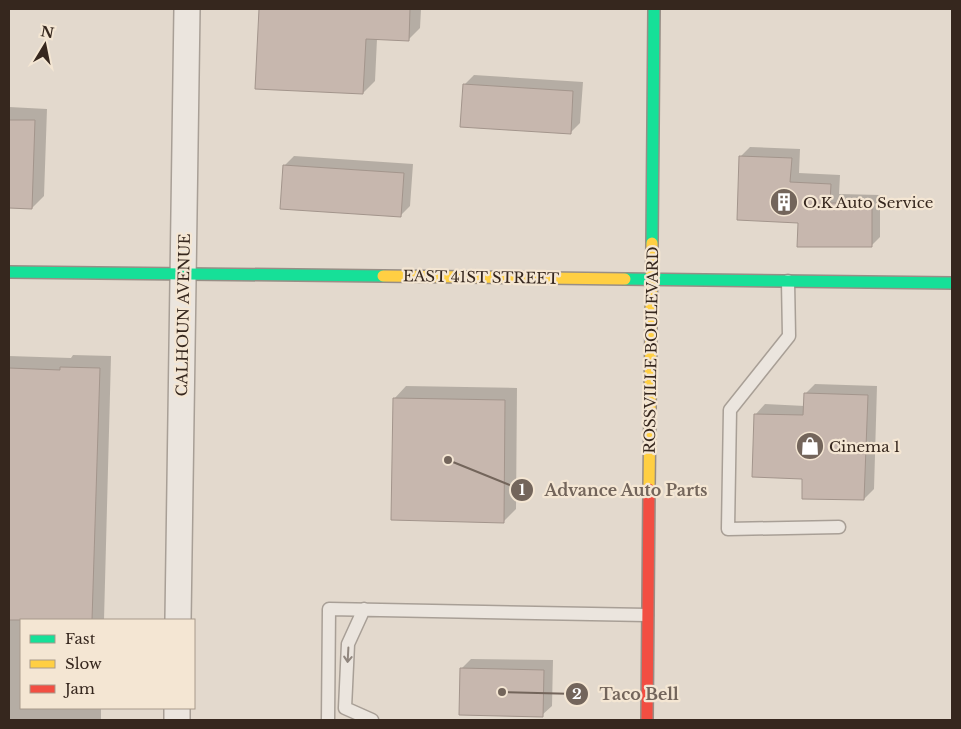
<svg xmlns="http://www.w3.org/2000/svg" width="961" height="729" viewBox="0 0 961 729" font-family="'Libre Baskerville',serif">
<rect width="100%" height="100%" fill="#e3d9cd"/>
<path fill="#0003" d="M260 9H421L420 28 408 40 377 39 375 81 363 93 256 87Z
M474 75 583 82 580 123 570 133 464 85Z
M9 107 47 109 44 196 32 208 9 207Z
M750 147 800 149 799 173 840 175 839 194 880 195V237L871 246 799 222 741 156Z
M294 156 413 164 410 206 401 215 284 166Z
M73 355 111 356 104 620H21V708H101V720H9V356L71 358Z
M815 384 877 386 874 489 864 499 804 478 756 414 765 404 805 406V394Z
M406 386 517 388 516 509 504 521 394 399Z
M471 659 553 660 552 706 542 715 462 668Z"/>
<path fill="#c7b7ae" stroke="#a3958c" d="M259 9H410L409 41 366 39 363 94 255 89Z
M463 84 573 91 571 134 460 127Z
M9 120H35L32 209 9 208Z
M739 156 792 158 790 182 831 184 830 203H872V247H797L798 223 737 220Z
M283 165 404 173 401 217 280 209Z
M60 367 100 368 92 620H9V368L60 370Z
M804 393 868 395 864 500 802 499V479L752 477 754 414 803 415Z
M393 398 505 400 504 523 391 520Z
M460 668 544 670 543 717 459 715Z"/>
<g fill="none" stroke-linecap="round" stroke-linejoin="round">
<defs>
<path id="lane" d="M788 281 789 336 730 410 728 529 839 527
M364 609 348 644 345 708 372 720
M328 720 329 609 647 615"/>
<path id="street" d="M178 620 187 9
M177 720V708"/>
<path id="fast" d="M652 243 654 9
M9 272 383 276
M625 279 952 283"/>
<path id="slow" d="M383 276 625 279
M649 489 652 243"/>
<path id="jam" d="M647 720 649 489"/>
</defs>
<use href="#lane" stroke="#a89f96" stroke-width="15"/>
<use href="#street" stroke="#a89f96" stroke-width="28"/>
<use href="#fast" stroke="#988e86" stroke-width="14"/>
<use href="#slow" stroke="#988e86" stroke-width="14"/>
<use href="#jam" stroke="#988e86" stroke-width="14"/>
<use href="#lane" stroke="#ebe5de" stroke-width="12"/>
<use href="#street" stroke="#ebe5de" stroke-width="25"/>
<use href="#fast" stroke="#16e098" stroke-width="11"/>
<use href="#slow" stroke="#ffcf43" stroke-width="11"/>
<use href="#jam" stroke="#f24e42" stroke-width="11"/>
</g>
<defs><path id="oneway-shaft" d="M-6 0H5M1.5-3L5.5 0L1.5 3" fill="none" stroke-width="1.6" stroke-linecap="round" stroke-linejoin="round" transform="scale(1.25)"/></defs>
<use stroke="#90867e" href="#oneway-shaft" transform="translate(348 655) rotate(93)"/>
<defs>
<symbol id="building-disc" viewBox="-11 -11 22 22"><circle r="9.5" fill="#73655b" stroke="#f4e6d3"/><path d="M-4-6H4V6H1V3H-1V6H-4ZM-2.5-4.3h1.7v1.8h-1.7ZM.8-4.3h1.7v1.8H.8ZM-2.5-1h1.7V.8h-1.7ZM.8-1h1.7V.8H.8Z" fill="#fff"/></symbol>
<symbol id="shop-disc" viewBox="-11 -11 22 22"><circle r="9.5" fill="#73655b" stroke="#f4e6d3"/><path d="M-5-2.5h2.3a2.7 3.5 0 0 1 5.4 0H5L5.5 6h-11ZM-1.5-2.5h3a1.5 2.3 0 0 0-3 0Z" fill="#fff"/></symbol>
</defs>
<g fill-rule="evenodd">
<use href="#building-disc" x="768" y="186" width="32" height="32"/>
<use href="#shop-disc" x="794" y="430" width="32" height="32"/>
</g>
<g text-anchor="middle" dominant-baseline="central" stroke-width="4.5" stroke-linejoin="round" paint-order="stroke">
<g font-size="15" fill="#36271e" stroke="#f4e6d3" text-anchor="start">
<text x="803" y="202">O.K Auto Service</text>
<text x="829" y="446">Cinema 1</text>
</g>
<g font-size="15" fill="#36271e" stroke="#f4e6d3">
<text transform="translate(481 277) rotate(1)">EAST 41ST STREET</text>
<text transform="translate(183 315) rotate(-89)">CALHOUN AVENUE</text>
<text transform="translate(651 350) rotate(-89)">ROSSVILLE BOULEVARD</text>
</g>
</g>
<path fill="none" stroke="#73655b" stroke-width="2" d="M448 460L522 490M502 692L577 694"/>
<g fill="#73655b" stroke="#f4e6d3" stroke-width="2">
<circle cx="448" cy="460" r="5"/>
<circle cx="502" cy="692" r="5"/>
<circle cx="522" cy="490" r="12"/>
<circle cx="577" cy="694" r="12"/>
</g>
<g font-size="15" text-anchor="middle" font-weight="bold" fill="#fff">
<text x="522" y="495">1</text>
<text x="577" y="699">2</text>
</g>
<g font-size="16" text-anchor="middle" font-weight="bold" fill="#73655b" stroke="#f4e6d3" stroke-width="4.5" stroke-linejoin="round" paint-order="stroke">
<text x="626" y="496">Advance Auto Parts</text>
<text x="639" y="700">Taco Bell</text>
</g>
<rect width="961" height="729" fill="none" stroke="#36271e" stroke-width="20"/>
<rect x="20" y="619" width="175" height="90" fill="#f4e6d3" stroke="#a89a8b"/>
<rect x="30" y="635" width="25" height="8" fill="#16e098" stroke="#a89a8b"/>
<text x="65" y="644" font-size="15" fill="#36271e">Fast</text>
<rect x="30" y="660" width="25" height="8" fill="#ffcf43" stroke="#a89a8b"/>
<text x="65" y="669" font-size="15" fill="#36271e">Slow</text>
<rect x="30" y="685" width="25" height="8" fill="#f24e42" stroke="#a89a8b"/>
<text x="65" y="694" font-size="15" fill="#36271e">Jam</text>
<g transform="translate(45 45) rotate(10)" stroke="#f4e6d3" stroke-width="4" paint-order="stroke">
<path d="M0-4L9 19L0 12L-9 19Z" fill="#36271e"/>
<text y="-8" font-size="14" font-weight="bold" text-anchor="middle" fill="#36271e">N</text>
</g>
</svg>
